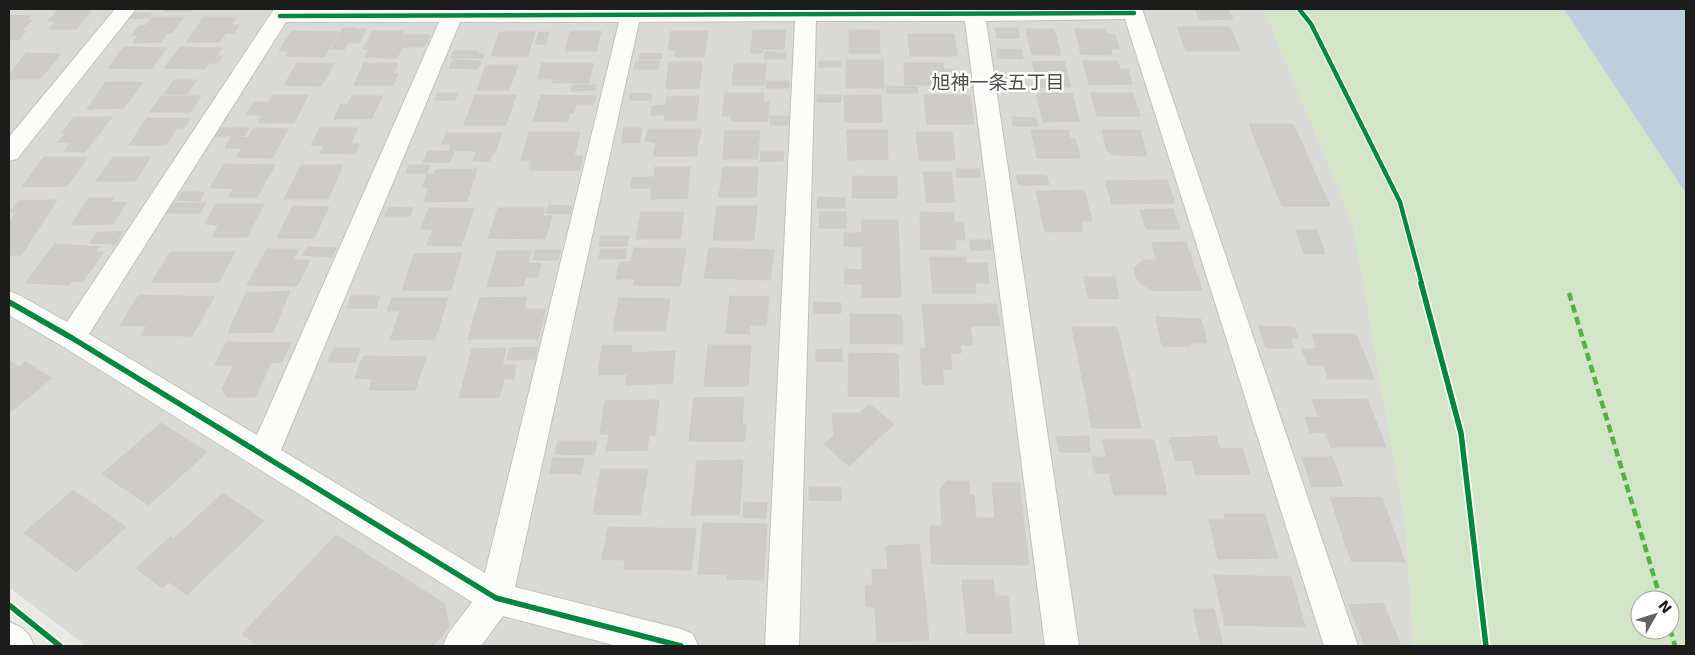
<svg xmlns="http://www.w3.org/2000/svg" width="1695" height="655" viewBox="0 0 1695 655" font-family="'DejaVu Sans','Noto Sans JP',sans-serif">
<rect width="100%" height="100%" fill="#eaeae5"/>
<path fill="#d9d9d6" d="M9 9H1260L1268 19 1353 224 1406 528 1414 646H86L9 587Z"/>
<path fill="#d2e5c7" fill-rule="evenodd" d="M1260 9H1564L1686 193V646H1414L1406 528 1353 224 1268 19ZM1640 600H1670V630H1640Z"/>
<path fill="#bccfda" d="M1564 9H1686V193L1685 192Z"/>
<path fill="#cdccc8" stroke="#cdcbc7" d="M59 9H93L76 29H48L55 22 48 21Z
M166 9H194L192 11H164Z
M1195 9H1228L1233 19 1200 20Z
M131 13H152L148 18H127Z
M31 15 27 20H32L22 31H26L20 39 9 40V16Z
M152 17H184L172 33H167L161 42 133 43 138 35H132L139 26H145Z
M204 17H237L231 25H239L234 33H226L219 42H186Z
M1177 27H1230L1240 51H1186Z
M343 28H356L344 50 331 49Z
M995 28H1018L1019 38H997Z
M357 29H367L359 43H349Z
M1026 29H1054L1061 55H1032Z
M1075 29H1105L1106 34 1115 35 1119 49H1110L1112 55 1081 54Z
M753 30H786L784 49H763L762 53H751Z
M849 30H879L880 53H849Z
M292 31 339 32 324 57 286 56 289 51H279Z
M373 31H403L402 35H430L424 47H402L397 58 365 57 369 49H363Z
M570 31H601L596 51H565Z
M671 31H708L704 57H675L676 50H668Z
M500 32H535L528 56H491Z
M539 32H549L546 44H535Z
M908 34H954L957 56H910Z
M124 47 167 48 151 69 108 68Z
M181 47 222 48 216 56H223L218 63H209L204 69 164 68Z
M997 49 1022 50 1023 59 998 58Z
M454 51H477L476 53 484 54 483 58H451Z
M765 52 786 53 785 59H764Z
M26 53 61 54 40 79H9V75Z
M641 53 662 54 661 59H639Z
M453 60 481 61 478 69 449 68Z
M846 60H883L884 88H846Z
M636 61H659L658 69H634Z
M820 61H841V67H819Z
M1064 61 1071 87H1039L1032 62Z
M1083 61H1117L1120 69H1128L1132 84 1089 85Z
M669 62H702L699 88 666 89Z
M297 63 334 64 321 86 284 85Z
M364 63H398L393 74H398L393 85H354Z
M542 63H593L589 83H552L554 79H538Z
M904 63H943V69H954L956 85H905Z
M734 64H766L764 85H732Z
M486 65H518L509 90H477Z
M174 80H197L187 94H164Z
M766 81H789V88H766Z
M106 82H143L124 108 87 109Z
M573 85H596L595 90 571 91Z
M887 86 918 87V93H887Z
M438 93H458L455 100H435Z
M631 93 652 94 651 100H629Z
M725 93H764L763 101 769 102 768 121H731L732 116H722Z
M1072 93 1079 121 1043 122 1037 94Z
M1091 93H1133L1140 116H1097Z
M273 95H308L294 123H258L262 115H246L254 102H269Z
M475 95H516L506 125H464Z
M541 95 596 96 593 104H576L574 113H570L567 122 533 121Z
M817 95H841V102H817Z
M881 95 882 122H845L844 96Z
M924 95H970L974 124H927Z
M161 96H201L190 112H150Z
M352 96H382L372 118 334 119 341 104H348Z
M699 96 696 120H665V115H651L652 106 666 105 667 97Z
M770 116H789L788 125H770Z
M74 117H112L85 152 64 151 71 143 58 142 66 133H62Z
M1012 117 1036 118 1038 126H1013Z
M147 118H191L184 128H177L166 145H129Z
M1249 124H1293L1330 206H1282Z
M219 128H249L244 136H214Z
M254 128 288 129 272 158 237 157 242 148H225L231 137 248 138Z
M320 128H358L350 144H359L355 154 320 153 324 145H311Z
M624 128H642L640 142 621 143Z
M648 129H701L696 156H653L656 142 645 141Z
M847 130H887L888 159 848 160Z
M1031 130H1068L1070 138 1075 139 1080 158H1037Z
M1102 130H1140L1147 156 1114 155 1107 150Z
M725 131H760L757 159H723Z
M529 132H580L574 156H583L580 170H529L532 160H521Z
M916 132H952L955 160H919Z
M446 133H502L495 153H493L489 161H473L477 151 449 150 451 144H442Z
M428 151H454L450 162H423Z
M761 152H784L783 161H760Z
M44 157H88L67 186 22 187Z
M113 157H151L135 181H96Z
M224 164 275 165 257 197H228L234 188H210Z
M301 165H343L328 199H284Z
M409 165H430L427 173H406Z
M655 167H690L687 198 651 199 652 188H631L632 178 654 177Z
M723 167H758L756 197H719Z
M477 169 467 201 424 202 429 187H423L427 174H434L435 170Z
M956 169H979L980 177H957Z
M923 172H951L955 202H927Z
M1016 175H1046L1049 185H1018Z
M853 176 897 177V198H852Z
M1167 180 1175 203 1112 204 1105 181Z
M1084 190 1092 221H1080L1083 231 1045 232 1036 191Z
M182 192H204L200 201 177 200Z
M818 197 845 198V208H817Z
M89 198H114L111 202 126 203 113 224 71 225Z
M57 200 21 255H9V223L16 212H10L18 201Z
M174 203H206L200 213H167Z
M216 204H264L247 237H212L219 225 205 224Z
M549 205 572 206 570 214 546 213Z
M293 206 329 207 314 238H277Z
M717 206H757L754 240H713Z
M389 207 413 208 410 216H385Z
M429 208 474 209 461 246 427 245 433 229H421Z
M498 208H545L543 216H552L545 239 488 238Z
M1173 209 1180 229H1146L1140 210Z
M641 212H684L680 239H636Z
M820 212H846V228H819Z
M920 212 954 213V222H963L965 240H955L956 250 921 249Z
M861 220H898L901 297H862V284H844L845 269 862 270V247L844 246V233H862Z
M1296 230H1317L1325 254 1304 253Z
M98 232H123L115 244 90 243Z
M601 236H629L627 246H599Z
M970 240H990L991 250H971Z
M1186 242 1202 290 1153 291 1137 281 1134 268 1144 260H1157L1152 243Z
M55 244 99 247 95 252H104L82 282 72 281 69 285 25 283Z
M307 247 336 248 332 257 302 255Z
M634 248 686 249 680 286 633 285 635 279H616L620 262H631Z
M709 248 774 250 770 280 704 278Z
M267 249H299L293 260H310L297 286 247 285Z
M601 249H627L625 259H599Z
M535 250H561L558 260H533Z
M497 251H531L528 263 541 264 538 277H526L523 286 487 287Z
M170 252H235L219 282H152Z
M462 253 451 290H402L414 254Z
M930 257H966V263H987L989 283H975L976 293H933Z
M1084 277H1115L1119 299 1088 298Z
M290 291 273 332 228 333 246 293Z
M139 295 214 297 192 336 141 335 147 326 120 325Z
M351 296H380L376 308H347Z
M730 296 769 297 766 325H750L749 334 726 333Z
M527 297 524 309H545L538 339H468L480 298Z
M392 298H448L435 339 390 340 400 311H387Z
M619 298 670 299 665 331H613Z
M814 302 841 303V313H814Z
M996 304 1000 325 970 326 973 345H960L961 353 950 354 952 369 942 370 944 384 923 385 920 348H926L922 305Z
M850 314 902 315V344L850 343Z
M1156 317 1201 319 1207 343H1190L1191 346H1162Z
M1259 326 1294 327 1298 338H1290L1294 348H1266Z
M1072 327H1117L1141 428H1092Z
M1312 334H1356L1374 379H1328L1324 365H1308L1302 349H1317Z
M226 342 291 343 282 362 271 363 255 397H227L222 389 234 365H215Z
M632 345 631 353 675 351 672 383 626 385 627 374 598 375 602 346Z
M708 345H751L748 386H704Z
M537 347 535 359 507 360 510 348Z
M334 348H360L355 362H328Z
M506 348 502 365H516L514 379H504L499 397 459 398 472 349Z
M842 349V361H816V350Z
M849 353 898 354 899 397 848 396Z
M363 356 426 357 415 390H369L373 379 355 378Z
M10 361 19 367 25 362 52 378 9 413Z
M744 397 742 424H746L745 441H689L694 398Z
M1367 399 1386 447H1331L1325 432 1310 433 1305 417 1319 418 1312 400Z
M659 400 655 435H649L647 450 606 451 609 434H600L605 401Z
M869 404 894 424 849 466 824 444 834 436 832 413H860Z
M161 423 207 452 149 505 102 474Z
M1088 436 1091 452H1060L1056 437Z
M1216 436 1220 449 1242 448 1250 474 1196 475 1192 460 1176 461 1169 438Z
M1103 440H1154L1167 495H1114L1109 473H1095L1092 457H1106Z
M558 441H597L594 455 555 454Z
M1302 457H1332L1343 486 1312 487Z
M553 458 584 459 581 474 550 473Z
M743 460 739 515H691L697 461Z
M601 469H648L640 515 593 514Z
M947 481H969L970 495H974L976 518H995L992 483H1019L1029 565 932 564 930 526H942L940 489Z
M809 487H841V501L809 500Z
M73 490 126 527 76 572 24 533Z
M223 493 264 521 187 595 169 582 162 588 136 568 170 537 173 539Z
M1330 497 1382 498 1405 562 1351 561Z
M744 502 767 503 766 518 743 517Z
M1224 514H1265L1278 558 1218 559 1209 520H1226Z
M703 523 767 524 763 580 727 579 728 574H698Z
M608 527 696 529 691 570 624 569 625 560 602 559Z
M336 535 445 604 449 627 433 646H260L242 634Z
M919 544 929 640 877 642 875 607H866L865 586H873L872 570 888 569 886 546Z
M1214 575 1291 577 1305 627 1225 625Z
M962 580H993L995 596H1008L1012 633H967Z
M1383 603 1401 646H1365L1349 605Z
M1193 609H1214L1223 646H1201Z"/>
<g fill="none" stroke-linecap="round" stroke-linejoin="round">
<defs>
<path id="minor" d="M115 9H136L17 159 9 161V137Z
M274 9H1142L1358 646H1324L1125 19 986 21 1079 646H1045L965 21H816L799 646H765L795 21 639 22 515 587 681 629 693 634 698 646H617L503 616 481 646H443L448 634 472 602 62 346 9 315V291L19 295 67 322ZM286 22H439L257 435 89 334ZM460 22H619L485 573 281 450Z
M9 622C23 627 29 632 34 646H9Z"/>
</defs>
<use href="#minor" stroke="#c1c1bf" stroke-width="2"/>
<use href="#minor" fill="#fcfcfb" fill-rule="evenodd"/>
<path stroke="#55b145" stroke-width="4.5" stroke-dasharray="8 4.5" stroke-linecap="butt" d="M1569 293 1661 600
M1670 629 1675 646"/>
<defs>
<path id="cycleway-far1" d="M1299 9 1311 24 1400 202 1422 284
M280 16 1134 13"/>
<path id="cycleway" d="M1421 283 1461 433 1486 646
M9 302 72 338 496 598 681 646
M9 605 60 646"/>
</defs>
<use href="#cycleway-far1" stroke="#fff" stroke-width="7"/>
<use href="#cycleway" stroke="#fff" stroke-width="9"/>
<use href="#cycleway-far1" stroke="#00873e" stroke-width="4.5"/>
<use href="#cycleway" stroke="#00873e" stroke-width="5.5"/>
</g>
<g text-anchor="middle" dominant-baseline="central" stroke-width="5" stroke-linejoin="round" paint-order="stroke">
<g font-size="19" fill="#4f4f4f" stroke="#fff">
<text x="998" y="82">旭神一条五丁目</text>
</g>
</g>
<rect width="1695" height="655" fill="none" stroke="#1c1c1c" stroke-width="20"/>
<g transform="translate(1655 615) rotate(51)"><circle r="24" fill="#ffffff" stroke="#a4a4a4"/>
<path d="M0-4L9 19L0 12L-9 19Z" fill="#646462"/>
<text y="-8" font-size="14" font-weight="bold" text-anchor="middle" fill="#1c1c1c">N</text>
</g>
</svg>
